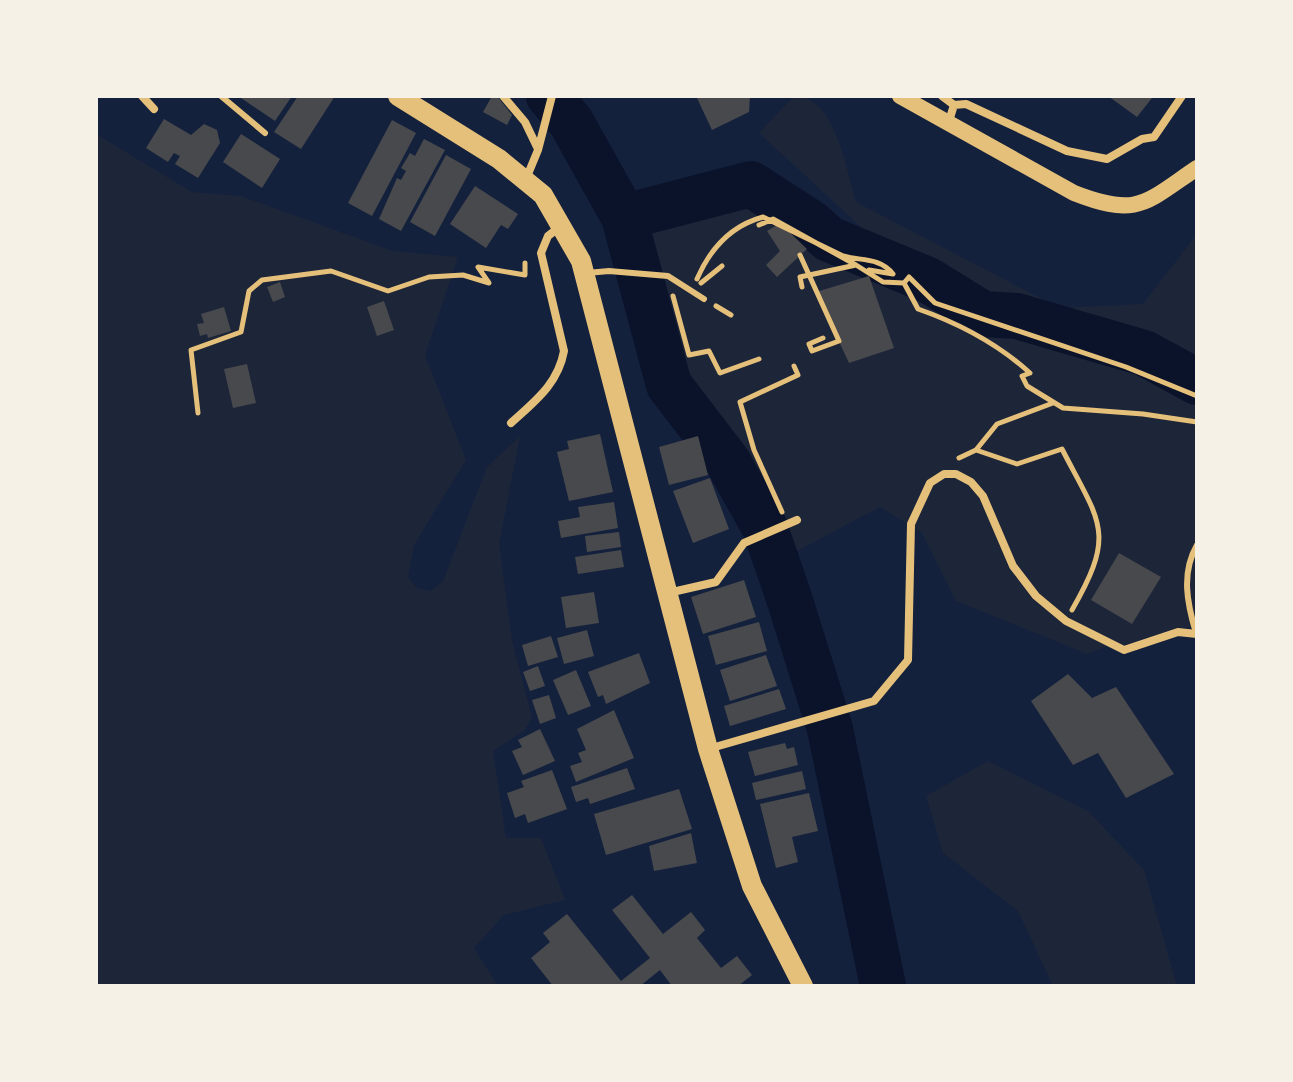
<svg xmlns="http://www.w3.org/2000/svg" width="1293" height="1082" viewBox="0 0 1293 1082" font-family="Mulish,sans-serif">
<rect width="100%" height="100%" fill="#14213d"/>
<path fill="#1d2539" d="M794 96C836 96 846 170 856 202L1059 308 1143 304 1197 234V627L1176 629 1123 645 1117 642 1087 654 956 601 922 533 880 507 784 558 678 383 624 217 751 184 811 223 829 239 874 257 862 228 759 133Z
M96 134 192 192 241 196 393 251 458 257 425 355 466 460 414 545 408 577 417 588 431 591 443 581 487 467 520 436 499 544 512 640 532 718 524 731 493 751 506 838H541L565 900 504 915 474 948 498 986H96Z
M988 761 1088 811 1144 870 1177 986H1053L1018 911 943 853 926 796Z"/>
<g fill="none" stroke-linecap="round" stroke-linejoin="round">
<path stroke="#0b132b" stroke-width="46" d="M549 96 571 122 624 217 751 184 811 223 829 239 928 280 983 314 1017 316 1144 353 1197 382
M624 217 669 385 728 462 765 528 790 601 830 729 883 986"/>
</g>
<path fill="#48494c" d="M238 96H292L275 121Z
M298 96H335L301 149 274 132Z
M492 96H497L512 115 507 125 483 112Z
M696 96H750L749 112 712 130Z
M1108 96H1149L1152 98 1137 117Z
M164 119 191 135 204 124 217 130 220 143 198 178 175 164 180 156 174 153 168 162 146 148Z
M392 120 416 133 372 216 348 203Z
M241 134 280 159 262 188 223 162Z
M424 139 445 150 401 231 379 219 397 178 401 180 406 171 401 168 410 153 415 156Z
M446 155 471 169 435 236 410 222Z
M475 186 518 214 508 229 501 225 486 248 450 224Z
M780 223 807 249 777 277 766 265 780 251 767 231Z
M869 276 894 348 849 363 816 292Z
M280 282 285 297 273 302 267 287Z
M384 301 394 330 377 336 367 307Z
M224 307 231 331 208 338 207 334 200 336 197 324 204 323 201 314Z
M247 364 256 403 233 408 224 369Z
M600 434 613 492 569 501 557 452 569 449 567 441Z
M698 436 708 475 669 485 659 447Z
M710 478 729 529 693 543 673 491Z
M614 502 618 528 561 538 558 521 580 517 578 507Z
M619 532 621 547 587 552 585 536Z
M621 550 624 567 578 574 575 557Z
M1119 553 1161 577 1132 624 1091 600Z
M744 580 756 617 703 634 691 597Z
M594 592 599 623 566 628 561 597Z
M759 622 767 651 716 665 708 636Z
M587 630 594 656 564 664 557 638Z
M551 636 558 657 528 666 522 645Z
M639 653 650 683 606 704 603 695 598 697 588 672Z
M766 655 777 686 730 701 720 670Z
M538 666 545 686 530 691 523 672Z
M576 670 591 706 568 715 553 680Z
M1068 674 1092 698 1116 687 1174 774 1126 798 1098 753 1073 765 1031 701Z
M779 689 786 709 730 726 724 706Z
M549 695 556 718 540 724 532 700Z
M614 710 634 758 576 782 570 766 582 762 578 753 586 750 577 729Z
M540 729 555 761 523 775 512 751 522 747 518 740Z
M785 743 787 749 794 747 798 765 755 776 748 752Z
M627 768 635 789 590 804 588 798 576 802 571 787Z
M552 770 567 809 528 823 525 814 515 818 507 793 524 787 521 781Z
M802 771 806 789 756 800 752 783Z
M679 789 692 829 606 855 594 814Z
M809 793 818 831 792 837 798 862 776 868 760 804Z
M691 833 697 863 654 871 649 846Z
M632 895 663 934 691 912 705 930 697 938 721 968 737 956 752 975 738 986H672L660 970 640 986H553L531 958 550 942 543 933 567 914 621 981 650 958 612 910Z"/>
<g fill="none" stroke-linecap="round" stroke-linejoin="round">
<path stroke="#e5c07b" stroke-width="5" d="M759 225 773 219 856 265
M800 255 839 341 812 351 809 344 823 338
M697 279C710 249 730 226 763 217L843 256C860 261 880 257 893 274L869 270
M701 283 722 266
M904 283 909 277 935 303 1126 367 1197 396
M802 287 800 277 856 265 883 282 904 283 918 309C958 323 998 344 1030 373L1022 376 1027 386 1063 408 1143 414 1197 422
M673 296 689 355 709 351 720 373 759 359
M716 306 731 315
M1053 403 997 424 976 450 1017 464 1062 449C1100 523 1117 532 1072 610
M198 413 191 350 241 332 249 291 262 280 331 271 388 291 429 277 463 275 489 283 478 267 525 275V263
M959 458 976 450
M782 512 754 450 740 402 798 375 794 366"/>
<path stroke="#e5c07b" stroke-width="6" d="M221 96 265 133
M587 273 609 271 668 276 704 299
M1196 633C1187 603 1181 573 1197 545"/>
<path stroke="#e5c07b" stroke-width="8" d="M142 96 154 109
M503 96 525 122 538 149
M942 96 954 105 949 121
M954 105 966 104 1067 151 1107 159 1142 139 1154 137 1182 96
M526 179 538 150 552 96
M511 423C535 401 558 384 564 351L541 253 548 236 561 226
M668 593 716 582 744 543 797 520
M708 749 874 701 908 660 911 524 930 483 944 474H956L971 482 983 496 1013 566 1036 596 1066 621 1124 650 1178 632 1197 634"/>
<path stroke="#e5c07b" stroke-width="16" d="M900 96 1074 193C1138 218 1145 203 1197 168"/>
<path stroke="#e5c07b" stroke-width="20" d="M398 96 499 159 543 195 581 261 708 749 752 886 803 986"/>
</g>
<rect width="1293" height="1082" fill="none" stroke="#f6f1e7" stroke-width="196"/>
</svg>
